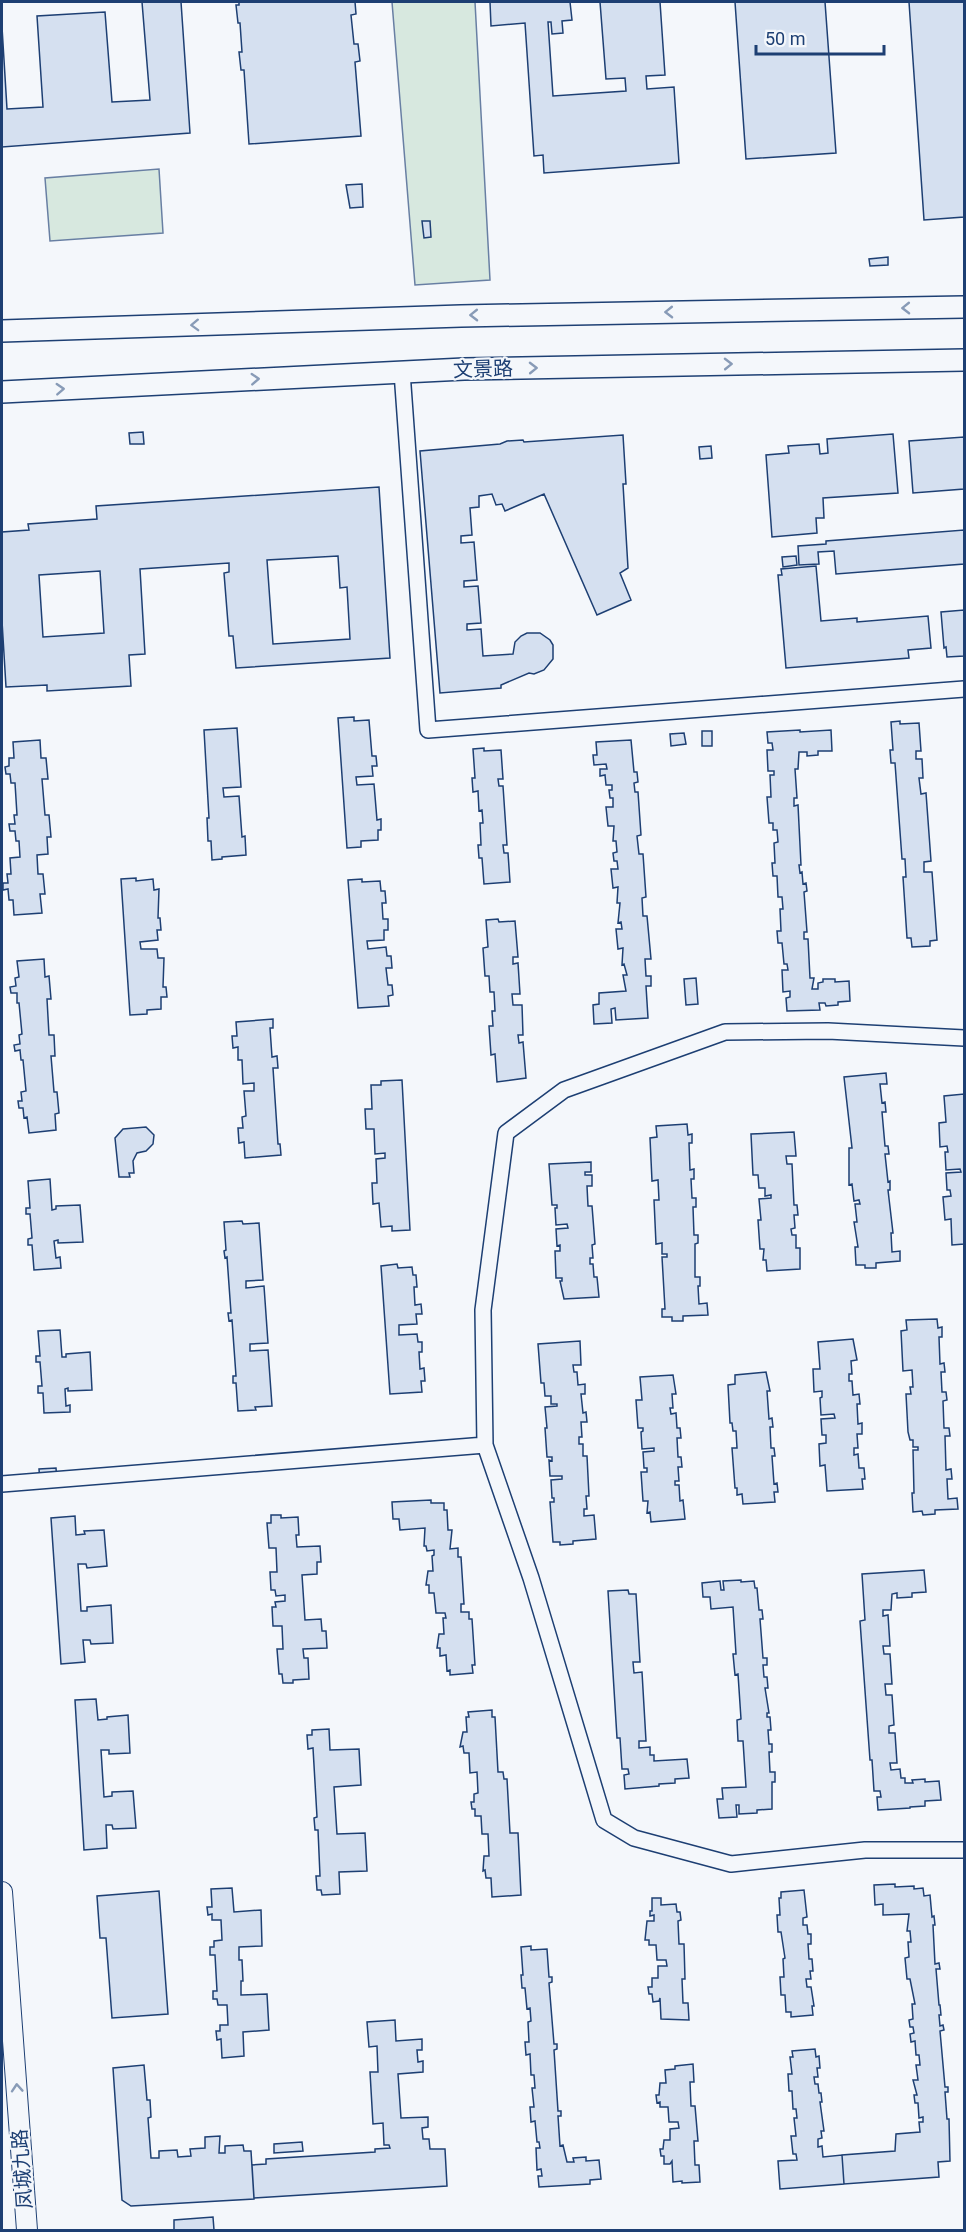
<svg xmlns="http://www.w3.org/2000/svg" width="966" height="2232" viewBox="0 0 966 2232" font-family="Roboto,'Noto Sans SC',sans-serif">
<rect width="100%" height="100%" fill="#f4f7fb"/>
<path fill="#d7e8df" stroke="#687fa3" stroke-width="1.5" d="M392 2H475L490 280 415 285Z
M159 169 163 233 50 241 45 178Z"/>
<path fill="#d5e0f0" stroke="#1d3f73" stroke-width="1.5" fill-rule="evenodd" d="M142 2H181L190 133 2 147V27L7 109 43 107 37 16 105 12 112 102 150 100Z
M239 2H355L356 14 351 15 354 44H358L360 61 355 62 361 136 249 144 244 70H241L239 52H242L240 23H238L236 5H239Z
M490 2H570L572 20 562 21 563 33 552 34 551 22H548L553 96 626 91 625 78 606 79 600 2H660L665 75 646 76 647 89 674 87 679 163 544 173 543 155 534 156 525 23 491 26Z
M735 2H825L836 153 746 159Z
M909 2H964V217L924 220Z
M362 184 363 207 350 208 346 185Z
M422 221H430L431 237 424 238Z
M888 257V265L870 266 869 259Z
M143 432 144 444H130L129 433Z
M893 434 898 493 823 498 824 518H816L817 533 772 537 766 455 789 453 788 446 819 444 820 454 828 453 827 439Z
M623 435 626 484H623L628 568 620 573 631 600 597 615 544 494 505 511 502 504 496 505 492 494 479 496V507L470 508 472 535 461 536V543L474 542 477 580 464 581V587L478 586 481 623 467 624V630L481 629 483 656 513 654 515 642 521 636 527 633H540L550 640 553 645V659L544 670 534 674 529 673 501 685V688L440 693 420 451 500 444 507 441 523 440 524 442Z
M964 437V489L913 493 909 441Z
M711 446 712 458 700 459 699 447Z
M379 487 390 658 236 668 233 636H229L224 573 229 572V563L140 569 145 654 129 655 131 686 47 691V685L6 687 2 621V532L29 530 28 524 97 519 96 506ZM338 556 340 588 347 587 350 639 273 644 267 560ZM100 571 104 633 43 637 39 575Z
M964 530V564L836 574 834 551 818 552 819 564 799 565 798 546 826 544V541Z
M796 556 797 565 783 567 782 557Z
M816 566 821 621 857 618V622L928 616 931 648 908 650 909 658 786 668 778 575H782L781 569Z
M964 610V656L947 657 946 647 944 648 941 612Z
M354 717V721L369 720 372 756H376L377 766H372L373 776 356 777 357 785 374 784 377 820 381 819V830H378V840L361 841V847L347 848 338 718Z
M900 721V724L919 723 921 751H916V759H922L923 778H919L921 794 926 793 931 861 924 862V872H932L937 940 930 941V946L912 947 911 938H907L903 877H906L905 859H902L895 763H891L890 750H893L891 722Z
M237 728 241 787 223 788 224 797 239 796 242 837 245 836 246 855 222 857V859L212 860 211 841H208L207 818H209L204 730Z
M800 730V732L831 730 832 751H818V755L807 756V752H799L798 769H795L797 798H794V806L798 805 801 865H799L800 873 802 872 803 884 806 883 807 891 804 892 807 932H804V939H808L810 978H814L812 989H818V983L823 982V979H835V982L849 981 850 1001 838 1002V1005L826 1006 825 1003H819L820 1010 787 1011 786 998 790 997V991L783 992 782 970H788L787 964H784L782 943H778L777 931H781L780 909H783L782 897H778L777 876H773L772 863H775L774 843 778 842 777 830H773V823H769L767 797H771L770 775H774V771H768L767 750H773L772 743H768L767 732Z
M702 731H712V746H702Z
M684 733 686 744 671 746 670 734Z
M40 740 41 758H46L48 779H42L45 815H49L51 837H47L48 854 37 855 38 874H43L45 894H40L42 913 14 915 13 900H9L8 889 3 890V883H8L7 874H11L10 858 20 857 19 841H16L15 831H10L9 824H15L14 815H17L15 783H11L10 774H6L5 767 9 766V758H14L13 742Z
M631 740 634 772H637L638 782 634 783 635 792H638L641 835 637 836 639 854H643L646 897 642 898 643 916H647L651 959H645L646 976H651V986H646L648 1018 616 1020 615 1008 611 1009 612 1023 594 1024 593 1005 599 1004V993L626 991 623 975H627L624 964 622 965 623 948 618 949 616 929H622L621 922 618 923 620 903H617L618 887 613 888 611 869H618L617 861H614L613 853 617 852 616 841H613L614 826H608L606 807H613V798H610L609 790H612V785H606L605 775 600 776V769H607L606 764 594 765 593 755H597L596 742Z
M484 748V751L501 750 503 779H498L499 786H503L507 845H503L504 853H508L510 882 484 884 482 858H479L478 845H481L480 823H483L482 810 479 811 478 791 473 792 472 778H475L473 749Z
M136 878V881L153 879 154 890 159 889 158 918H160L161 930H157L158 940 140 942 141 949H157L158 958H164L163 987H166L167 997H161V1009L147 1010V1014L130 1015 121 879Z
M362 879V882L380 881 381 891H385L386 903H382L383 919H388V930H384V940L367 941 368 949 386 947 387 956H391L392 968H386L388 985H392L393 995 388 996 389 1006 358 1008 348 880Z
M498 919 499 922 515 921 518 957H513V964L518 963 520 994H512L513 1005H522L523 1035H518L519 1043 523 1042 526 1078 497 1082 495 1054 491 1055 489 1026H493L492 1011H495L494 992H490L489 976H485L483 948 488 947 486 920Z
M44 959 45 977 49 976 51 999H47L49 1035H54L55 1056H51L54 1092H57L59 1113 55 1114 56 1130 29 1133 27 1117 24 1118 23 1108H19L18 1101H22L21 1092 26 1091 23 1060H21L20 1050 15 1051 14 1045 20 1044 19 1035 22 1034 19 1003H17V993H11L10 987 16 986 15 978 19 977 17 961Z
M696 978 698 1004 686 1005 684 979Z
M273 1019V1028H270L272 1057 277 1056 278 1068H273L278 1144H280L281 1155 245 1158 244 1142 239 1143 238 1128H243L242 1117 246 1116 244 1091H254V1083L243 1084 242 1060H238V1047L233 1048 232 1036H237L236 1022Z
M886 1073 887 1084H880L882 1103 885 1102 886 1112H882L885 1146H888L889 1154H885L888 1182 890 1181V1190H888L893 1233H891L892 1252 900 1251V1261L876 1263V1268H865V1265H856L855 1247H858L854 1222H857L855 1204H860L859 1200 854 1201 852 1184 849 1185V1148H852L844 1077Z
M402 1080 410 1230 392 1231V1226L381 1227 379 1203 373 1204 372 1183H377L376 1159 385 1158V1153L375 1154 374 1129H366L365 1109H372L371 1085H381V1081Z
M964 1094V1244L952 1245 951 1219 945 1220 943 1197 951 1196 950 1190H947L946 1173 961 1172 960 1169 946 1170 945 1152H948L947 1146 940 1147 939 1123 946 1122 944 1096Z
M687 1124 688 1135 692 1134V1143H689L690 1170 694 1169V1179H691L692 1198H696V1207H693L694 1235H698V1243L695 1244V1277H700V1286H698L699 1304 707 1303 708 1315 683 1316V1321H672V1317H662V1309H665L662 1257H667V1254H662V1243L656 1244 654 1200H659L658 1180 652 1181 650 1138 657 1137 656 1126Z
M146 1127 154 1135 153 1144 146 1151 137 1153 133 1161 134 1173H129L130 1177H119L115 1138 123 1129Z
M794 1132 796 1156H786L787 1164H792L794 1205H797L798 1215H794L795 1228 791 1229 792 1235H796V1248H800V1269L767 1271 766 1260H763L764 1249H760L758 1220H761L759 1199 771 1198V1195L765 1196V1188H759L758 1175H753L751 1134Z
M591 1162V1172H585V1175H592V1186H587L588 1206H592L595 1244 592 1245 593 1258H590V1264H593L594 1277H597L599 1297 564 1299 560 1281H562V1278H556L555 1251H560V1245L557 1246 556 1229 568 1228 567 1224 556 1225 555 1208H557V1205H552L549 1164Z
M50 1179 52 1210 56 1209V1206L80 1205 83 1242 58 1243V1240L54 1241 56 1258 60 1257 61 1268 34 1270 32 1245H28V1239L32 1238 30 1214H26V1208H30L28 1181Z
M242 1221 243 1224 259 1223 263 1280 246 1281V1288L264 1286 268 1343 250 1344V1351L268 1350 272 1406 255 1407 256 1410 238 1411 236 1383H233V1376H236L232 1320 229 1321 228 1313H231L227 1257 225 1258 224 1251 226 1250 224 1222Z
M397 1264 398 1268 412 1267 413 1275H416L417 1287H414L415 1305 421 1304 422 1314H416L417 1324 399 1325V1335L417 1334 418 1342H422V1352H419L420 1369 424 1368 425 1381H421L422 1392 390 1394 381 1266Z
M937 1319 938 1328 942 1327V1337H939L940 1364 944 1363 945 1372H941L942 1392H946L947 1400 943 1401 944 1428H949L950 1436H945L946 1470 951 1469 952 1479H947L948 1499 957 1498 958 1509 935 1510V1514L923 1515 922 1511 913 1512 912 1493H914L913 1450H918V1447H913V1440H910L908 1432 906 1394H911L910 1387H913L912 1370 903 1371 901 1331 907 1330 906 1320Z
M60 1330 62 1357H66V1354L90 1352 92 1390 68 1391V1388L65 1389 66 1406 70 1405V1412L44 1413 43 1393H38V1386H42L40 1362H36V1356H40L38 1331Z
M853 1339 857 1360 851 1361 852 1374H849V1381H852L853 1395 859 1394 860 1404H857L858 1424 862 1423V1434H857L858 1448H854V1455L858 1454 859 1468H864L865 1479H862L863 1489 827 1491 825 1465 820 1466 819 1444 826 1443V1435H822L821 1419 835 1418 834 1414 821 1415 820 1398 822 1397V1391L814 1392 813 1369H820L818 1342Z
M580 1341 581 1365H573L574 1372H577L578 1385 585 1384V1394H581L583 1413 586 1412 587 1422H581L582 1437H579V1444H583V1456H587L589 1496H586L587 1509H584V1516L594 1515 596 1539 573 1541V1544L560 1545V1542H553L550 1502H554V1498H552L551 1480 562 1479V1476H550L549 1460 552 1461V1457H547L545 1428H547L545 1407 557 1406V1404H551V1396H545L544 1383H541L538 1344Z
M766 1372 770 1391H767L769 1419 772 1418 773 1427H770L771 1448H774L775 1456H772L774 1484 777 1483 778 1492H774L775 1502 743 1504 742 1494 737 1495V1488H735L732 1448H737L736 1431H733L732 1423H730L728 1385 735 1384V1375Z
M673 1375 676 1394H672L673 1408H670L671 1414 676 1413 677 1428H680L681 1438H677L678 1457H681L682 1467H678L679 1481H675V1485H679L680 1501 683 1500 685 1519 651 1522 650 1512 647 1513 648 1501H643L641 1472H647V1468H644L643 1452 654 1451V1448L642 1449 641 1432 643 1431V1428H638L636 1400H642L640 1377Z
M56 1468 57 1482 40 1483 39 1469Z
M431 1500V1503H444V1510H447L448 1530H452L450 1549 458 1548V1557H461L464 1604H461V1612H469V1619H472L475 1665H472L473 1673 450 1675V1670L447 1671 446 1655 440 1656V1648H437L439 1634H444L443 1618H446L445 1613H436L434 1593H429V1585H426L428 1571H433L432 1556 434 1555V1550L427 1551 426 1546H424L425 1528 400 1530 399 1519H393L392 1502Z
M271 1515H281V1518L298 1517 299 1535H296L297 1547 320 1546 321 1562H317V1574L302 1575 305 1620 321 1619 322 1631H326L327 1648 303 1649 304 1658H308L309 1679 293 1680V1683H283L282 1674H279L277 1649H283L282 1626H273L272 1607H276L275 1602 285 1601V1595L276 1596 275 1590H271L270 1572H277L276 1548H269L267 1523H271Z
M75 1516 76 1535 85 1534 84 1531 104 1530 107 1566 87 1568 86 1564H78L81 1611H87V1607L111 1605 113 1643 91 1644 90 1640H83L85 1662 61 1664 51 1518Z
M924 1570 926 1592 912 1593V1597L897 1598V1593L892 1594 891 1610H883V1616L888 1615 890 1646H883L884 1654H890L892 1684H885L886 1695H892L894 1725 889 1726V1733H895L897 1763H890L891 1770 900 1769 901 1778H905V1783H913L912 1780 925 1779V1782L939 1781 941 1800 925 1801V1806L910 1807V1808L878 1810 877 1797H881L880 1791H874L872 1760H870L860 1621 865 1620 862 1574Z
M741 1580V1582L754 1581 755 1588H757L759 1610H762L763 1619H760L763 1658H767V1665H763L764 1677H767L768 1688H765L769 1713H767V1717H770L771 1730H768L769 1744H772V1752H769L770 1772H775V1782H772V1809L757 1810V1813L739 1814V1805H736L737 1817 719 1818 717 1799H723L722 1788 746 1787 743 1741H738L737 1720 741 1719 738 1674 735 1675 733 1654H736L733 1607 711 1609 710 1597H703L702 1583 720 1581 721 1590H724L723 1581Z
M628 1590 629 1594H636L640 1662H633L634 1673 642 1672 646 1741H639V1748L650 1747V1755H654V1761L687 1759 689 1778 675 1779V1783L659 1784V1786L625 1789 624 1775 629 1774 628 1769H622L620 1738H617L608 1591Z
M96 1699 98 1720 107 1719V1717L128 1715 130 1753 109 1754V1750H101L104 1797 112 1796V1792L133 1791 136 1828 113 1829 112 1825H106L107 1848 84 1850 75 1700Z
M492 1710V1717H495L498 1772H503L504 1779H507L510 1833H518L521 1895 492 1897 491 1878H486L485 1870 483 1871 484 1856H489L488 1834H482L481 1816H475V1809H472L471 1802H474V1794L478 1793 477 1772 470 1773 469 1753H464L463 1746 460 1747 463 1732H467L466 1717H469L468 1712Z
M329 1729 330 1750 359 1749 361 1785 334 1787 337 1834 365 1833 367 1871 339 1872 340 1894 322 1895 321 1890H317L316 1876H320L318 1830H315L314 1818 317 1817 313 1748 308 1749 307 1735H312V1730Z
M895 1884V1887L914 1886V1889L923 1888 924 1896 930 1895 932 1917 934 1916 935 1925H933L935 1964 939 1963 940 1969H936L939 2005H940L941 2015H939L940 2026 943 2025 944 2030 940 2031 945 2087H948V2092H945L947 2119H949L950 2161 938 2162 939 2177 844 2184 842 2155 895 2151 896 2134 920 2132 919 2122H923V2117L919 2118 918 2103H915L914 2095H917L913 2080H918L916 2065H920L919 2055H916L915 2041 911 2042 910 2034 914 2033 913 2027H910L909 2020 913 2019 912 2004H915L910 1979H907L905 1958 909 1957 908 1942H911L910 1931H907L909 1914 883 1915V1904L875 1905 874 1885Z
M232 1888 234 1912 261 1910 262 1946 239 1947V1960H242L243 1981H241V1995L267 1994 269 2030 243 2032 244 2056 222 2058 221 2039 217 2040 216 2031H220V2025H228L227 2005H218L217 1999H213V1991H217L215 1955H210V1947H214V1941L222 1940 221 1920H212V1914L208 1915 207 1907H212L211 1889Z
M804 1890 807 1917 803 1918V1925H807L808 1934H811V1944H808L809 1959H812L813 1971H810L811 1979H806L807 1987H811L814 2006H812L813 2015 791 2017V2012H786L785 1995H781L780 1977H784L783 1959 785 1958 781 1932H778L777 1915H780L779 1898H781V1892Z
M159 1891 168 2014 112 2018 106 1938H100L97 1896Z
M652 1898H661V1905L676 1904 677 1912H680L681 1920 678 1921 679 1944H684L685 1979H682L683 2003H688L689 2020 661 2019 660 1998 659 2001 653 2002 652 1994H649L648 1987H652V1978H658V1966H667L666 1960H657L656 1945H649V1940H645L647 1921H654V1915L650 1916V1911H652Z
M531 1946V1950L547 1949 549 1977H552V1982L549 1983 554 2044H557V2049L554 2050 558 2111H561V2116H558L560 2146 563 2145 567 2162H574L573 2158 586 2157V2161L599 2160 601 2179 590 2180V2184L539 2187 538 2176H542L541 2169 537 2170 536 2148H540L539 2142H537L535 2121 531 2122 530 2107H534L532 2088H535L534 2075H531L530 2054 526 2055 525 2042H529L528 2022 531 2021 530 2008 527 2009 525 1988H522L521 1975H523L521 1947Z
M395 2020 396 2041 422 2039V2050H417L418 2062 423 2061V2072L398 2074 401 2118 428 2117V2127L422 2128 423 2139H429L430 2149H445L447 2186 254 2198 252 2165 266 2164V2159L375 2152V2149L390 2148 389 2145H384L383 2123 373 2124 370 2072H378L377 2046 369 2047 367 2022Z
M815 2049 816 2057 819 2056 820 2068H817L818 2077H814L815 2084H818L819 2093H821L822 2102H820L824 2131H821L822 2138 818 2139V2147L822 2146 823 2157 842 2155 844 2184 780 2189 778 2161 797 2160 796 2154H793L791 2136H796L794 2118H797L796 2109H793L792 2091H789L788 2074H792L790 2057H793L792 2051Z
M693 2064 694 2082H690L691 2106H695L698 2141H694L695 2165H699L700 2182 682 2183V2181L673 2182 672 2161 670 2164H664V2156H661L660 2149H663L664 2140H670V2129L679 2128 678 2122H669L668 2107H660V2102L657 2103 656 2095H659L660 2083H666L665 2070 675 2069V2066Z
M144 2065 147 2100H150L151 2117 148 2118 151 2158H159V2151L177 2150 178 2157 191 2156 190 2149 205 2148V2137L220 2136 219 2153H225V2146L243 2145 244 2151H251L254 2199 131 2206 122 2200 113 2068Z
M302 2142 303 2151 274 2153V2144Z
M213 2217 214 2230H174V2220Z"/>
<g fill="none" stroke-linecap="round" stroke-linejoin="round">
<defs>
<path id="minor" d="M402 372 428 730 964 689
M964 1038 828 1031 725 1032 564 1090 506 1133 483 1310 485 1445 531 1578 604 1820 634 1838 731 1864 865 1850H964
M2 1484 485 1445"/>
<path id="tertiary" d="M2 1892 27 2230"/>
<path id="secondary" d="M2 331 461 316 964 307
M2 392 464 369 964 360"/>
</defs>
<use href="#minor" stroke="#1d3f73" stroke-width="18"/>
<use href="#tertiary" stroke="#1d3f73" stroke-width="22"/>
<use href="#secondary" stroke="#1d3f73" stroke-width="24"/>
<use href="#minor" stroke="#f4f7fb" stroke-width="15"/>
<use href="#tertiary" stroke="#f4f7fb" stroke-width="20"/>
<use href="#secondary" stroke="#f4f7fb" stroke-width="21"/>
</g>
<defs><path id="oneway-chevron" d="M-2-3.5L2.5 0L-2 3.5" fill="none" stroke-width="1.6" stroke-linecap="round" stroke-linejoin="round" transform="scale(1.5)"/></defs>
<g stroke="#889bb7">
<use href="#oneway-chevron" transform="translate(906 308) rotate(179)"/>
<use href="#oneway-chevron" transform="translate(669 312) rotate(179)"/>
<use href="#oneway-chevron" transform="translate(474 315) rotate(179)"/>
<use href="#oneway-chevron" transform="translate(195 325) rotate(178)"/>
<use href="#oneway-chevron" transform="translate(728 364) rotate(-1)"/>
<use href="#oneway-chevron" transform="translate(533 368) rotate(-1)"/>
<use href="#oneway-chevron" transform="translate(255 379) rotate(-3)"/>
<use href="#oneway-chevron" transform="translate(60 389) rotate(-3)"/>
<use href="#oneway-chevron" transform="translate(17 2088) rotate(-94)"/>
</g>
<g text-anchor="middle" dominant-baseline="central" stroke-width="4.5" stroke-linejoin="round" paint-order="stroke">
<g font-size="20" fill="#1d3f73" stroke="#f4f7fb">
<text transform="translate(483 369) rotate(-2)">文景路</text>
<text transform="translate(22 2169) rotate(-94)">凤城九路</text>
</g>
</g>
<rect width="966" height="2232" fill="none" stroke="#1d3f73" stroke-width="6"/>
<path d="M756 45v9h128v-9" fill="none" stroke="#1d3f73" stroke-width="3"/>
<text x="765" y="45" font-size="18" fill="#1d3f73" stroke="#f4f7fb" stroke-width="4.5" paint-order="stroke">50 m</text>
</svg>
